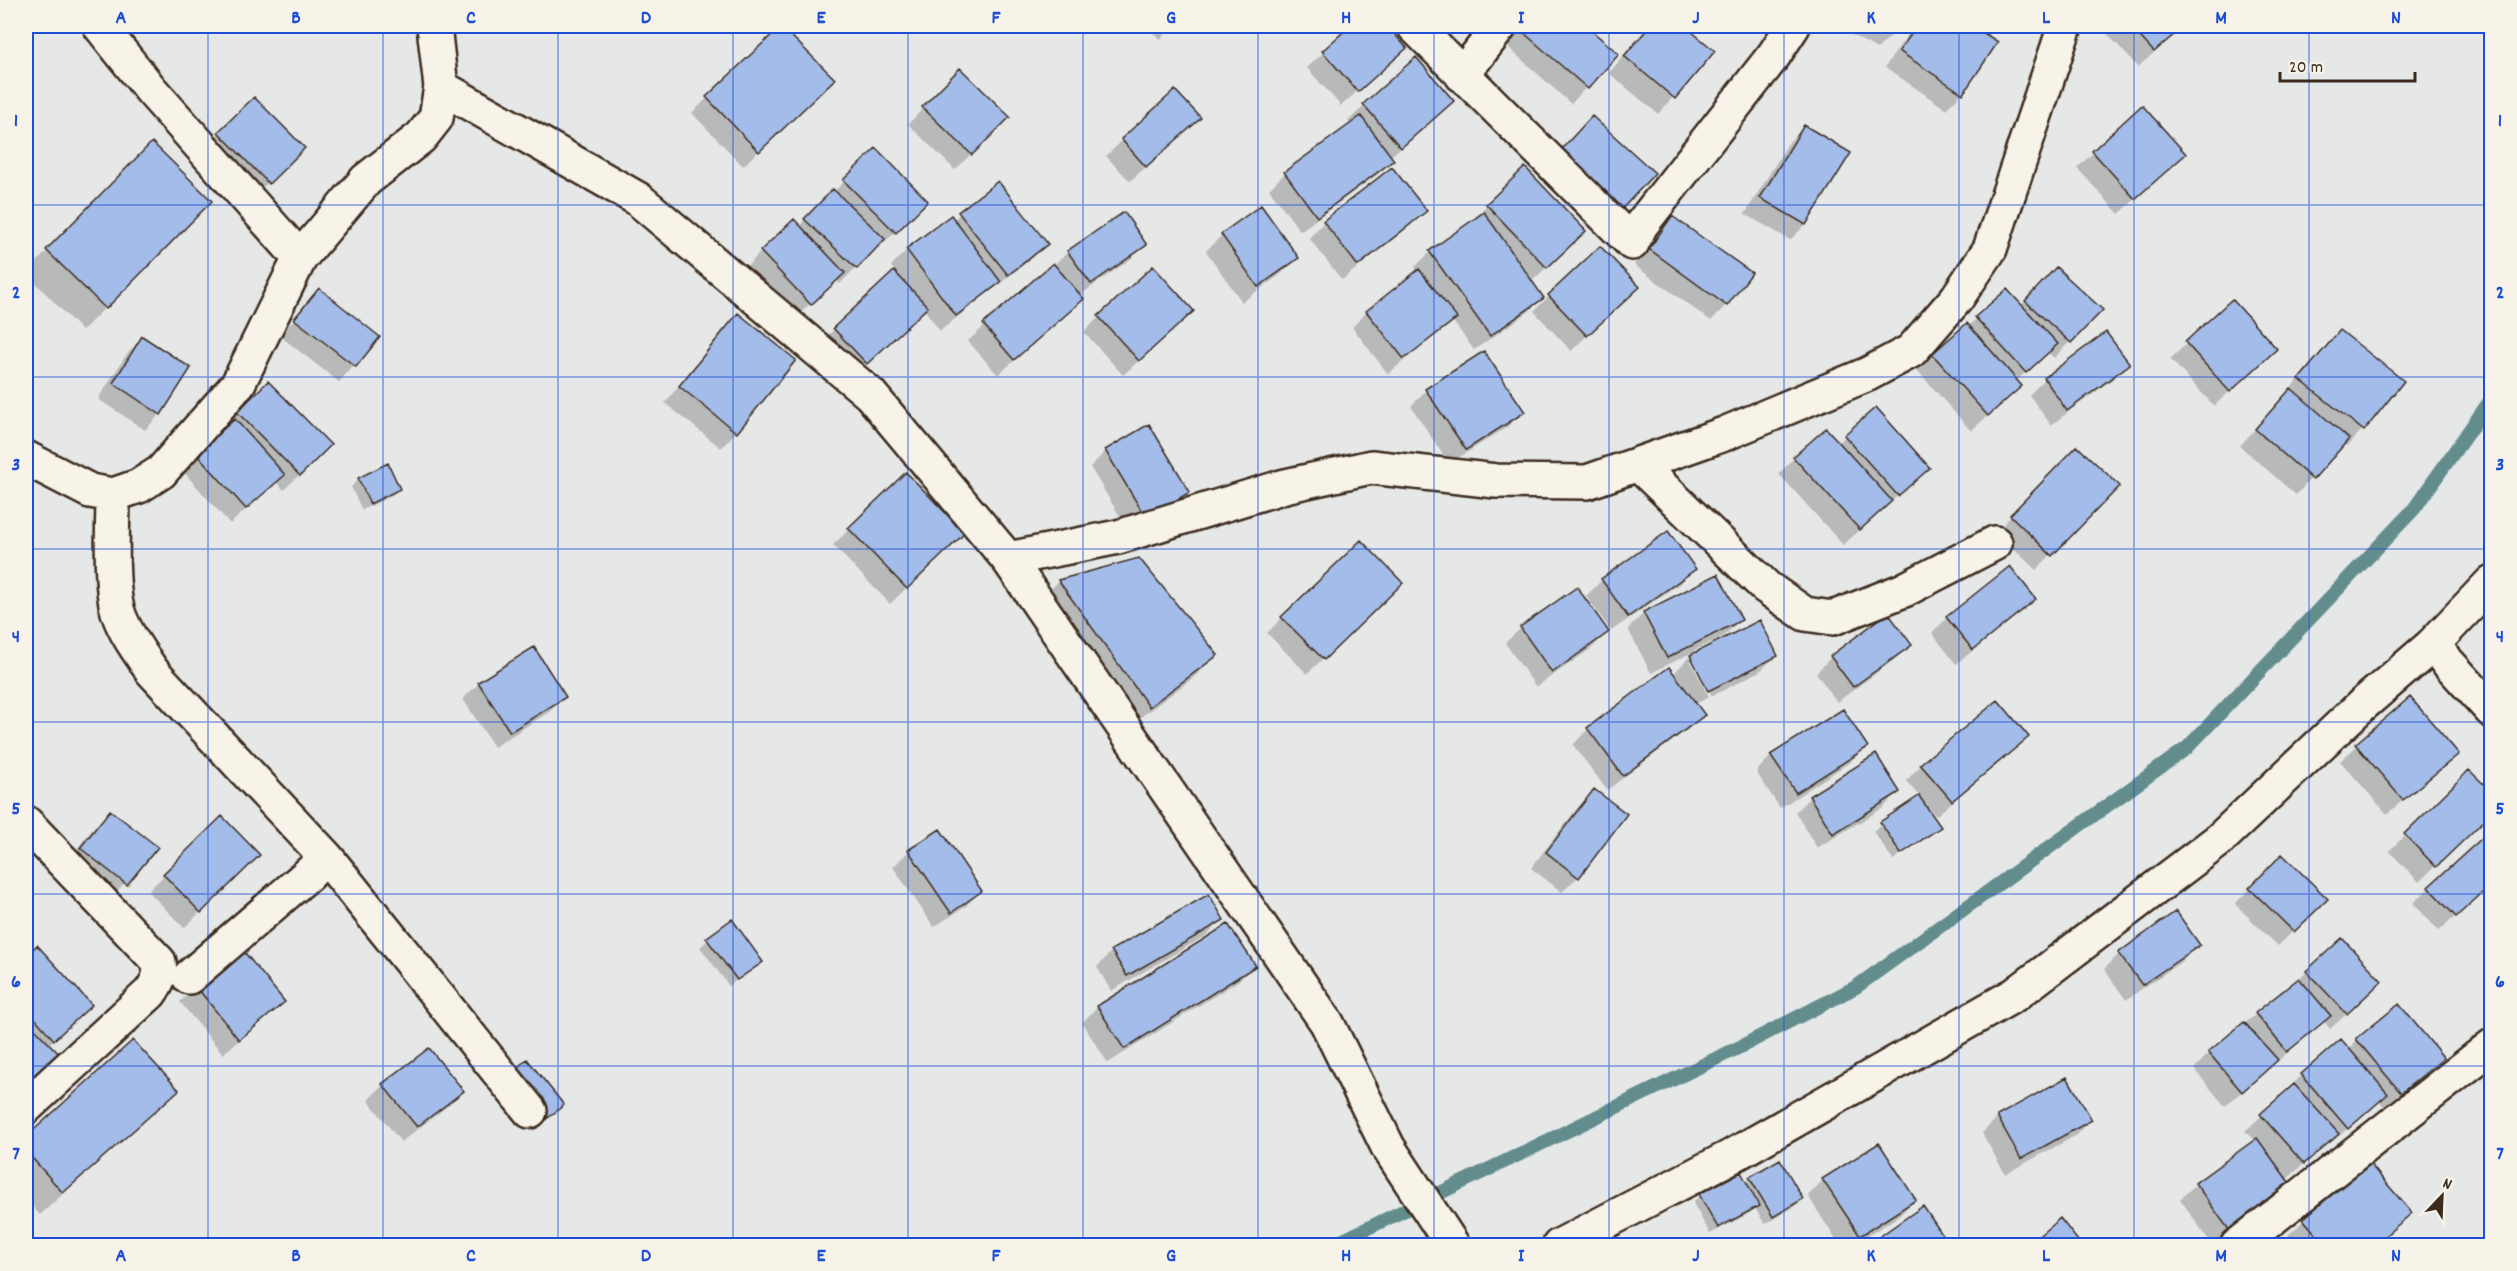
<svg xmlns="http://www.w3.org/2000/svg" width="2517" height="1271" viewBox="0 0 2517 1271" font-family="Dekko,sans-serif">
<rect width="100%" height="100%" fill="#e6e8e8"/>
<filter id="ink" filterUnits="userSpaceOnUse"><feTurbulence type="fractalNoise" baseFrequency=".0167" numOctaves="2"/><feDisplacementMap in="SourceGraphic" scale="12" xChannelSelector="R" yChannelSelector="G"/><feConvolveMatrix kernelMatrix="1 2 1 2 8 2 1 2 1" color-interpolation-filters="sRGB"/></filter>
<g filter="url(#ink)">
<path fill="#0003" d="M782 26 833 79 743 166 692 113Z
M1146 26H1174L1160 39Z
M1352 26H1385L1405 48 1341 106 1307 68Z
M1509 26H1584L1616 54 1571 104 1498 38Z
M1649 26H1683L1713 51 1658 114 1609 73Z
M1836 26H1898L1893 34 1877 49Z
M1914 26H1971L1996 43 1962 93 1946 109 1885 67Z
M2100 26H2184L2138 67Z
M1416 59 1452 101 1390 157 1392 160 1377 175 1300 231 1269 189 1285 173 1351 125 1348 121Z
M960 71 1008 117 955 170 908 124Z
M1174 92 1183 134 1130 181 1106 156Z
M254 99 303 148 252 198 203 149Z
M2142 107 2169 169 2119 214 2077 168Z
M1804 127 1805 225 1790 240 1745 214 1789 142Z
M152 144 210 201 82 331 26 273Z
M876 150 926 201 879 248 877 245 840 284 836 279 794 319 746 267 761 252 799 226Z
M998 183 1046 243 1031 259 940 331 924 309 850 378 819 344 895 272 891 266 907 250 951 217 953 220Z
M1487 205 1569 246 1531 282 1542 298 1527 313 1474 350 1452 320 1388 374 1352 327 1367 312 1418 272 1415 267 1430 252 1473 222 1472 220Z
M1261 207 1297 258 1281 274 1242 302 1206 251 1222 235Z
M1425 211 1410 226 1342 280 1309 238 1324 222Z
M1673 217 1726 305 1711 321 1634 265 1657 233Z
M1145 245 1129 260 1079 296 1066 314 998 375 968 341 1068 252Z
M2041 284 2100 310 2054 358 2048 352 2016 381 2020 386 1971 431 1917 370 1967 325 1968 327 1977 318 2021 306Z
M319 290 378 337 339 382 280 336Z
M1549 296 1622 302 1571 351 1534 311Z
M2232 302 2275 349 2214 406 2170 359Z
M738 315 736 432 721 448 665 403 722 331Z
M1099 317 1176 327 1123 375 1084 332Z
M2340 332 2402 381 2362 430 2347 446 2343 443 2296 495 2240 446Z
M2106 334 2128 363 2113 379 2051 425 2029 395 2045 379Z
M142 338 160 414 145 430 98 399 127 354Z
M268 383 329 445 284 490 276 482 230 524 182 470 225 430 223 428Z
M1426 390 1523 412 1507 427 1449 464 1411 406Z
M1845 436 1912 483 1843 545 1779 474 1794 458 1838 444Z
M1106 451 1188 492 1172 508 1130 533 1090 467Z
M2062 463 2118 486 2036 570 1996 532Z
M906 474 963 533 890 604 833 545Z
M359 479 399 489 391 496 362 510 351 487Z
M1668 533 1694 569 1679 584 1611 631 1586 596 1602 580Z
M1059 581 1216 655 1193 678 1126 728 1036 604Z
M1385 599 1307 674 1267 633 1282 618Z
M2034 599 2019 614 1956 664 1932 633 1947 618Z
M1644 613 1740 620 1724 636 1695 650 1697 653 1776 656 1760 671 1712 696 1694 660H1690L1709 697 1695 704 1703 715 1687 730 1607 790 1573 745 1588 729 1680 681 1675 672 1695 651 1651 673 1628 629Z
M1521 628 1607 632 1592 648 1536 687 1505 643Z
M1910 645 1894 660 1837 702 1816 673 1831 657Z
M534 649 564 697 549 712 494 747 463 699 479 683Z
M2410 699 2457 754 2387 814 2340 761Z
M2027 737 1936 816 1925 803 1923 805 1939 827 1893 860 1873 831 1920 797 1906 781 1921 765Z
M1866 747 1850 762 1780 808 1756 772 1771 756Z
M2469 772 2492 811 2419 882 2389 851Z
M1594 791 1578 877 1562 892 1531 868 1578 807Z
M1898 792 1883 808 1817 848 1795 812 1810 797Z
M110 812 155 847 110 900 65 865 94 827Z
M222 819 258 855 184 928 148 891Z
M909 851 980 891 965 907 934 927 893 867Z
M2282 856 2326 899 2278 946 2235 904Z
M2492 884 2439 931 2413 903 2429 888Z
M2492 907V923L2484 914Z
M1222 919 1207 935 1111 991 1097 967 1112 951Z
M731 921 761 962 729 986 700 947Z
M1228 926 1254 966 1238 981 1108 1063 1082 1023 1097 1007Z
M2198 945 2182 961 2126 1000 2104 969 2119 954Z
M37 947 75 1020 48 1045 26 1097V958Z
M2307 972 2365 997 2330 1029 2324 1021 2225 1106 2194 1069 2209 1053Z
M196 986 283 1002 223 1054 180 1002Z
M2357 1040 2442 1058 2385 1107 2379 1101 2331 1143 2329 1141 2286 1180 2277 1204 2219 1246H2213L2180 1199 2196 1184 2255 1141 2245 1131 2288 1092 2286 1091 2302 1075 2348 1050Z
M133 1042 177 1090 40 1215 26 1199V1139Z
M383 1085 462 1091 446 1107 401 1142 368 1100Z
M1998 1117 2090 1120 2075 1136 2005 1174 1982 1133Z
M1779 1161 1801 1199 1794 1207 1765 1224 1755 1208 1750 1213 1710 1234 1693 1203 1700 1195 1745 1183Z
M2369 1165 2410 1213 2374 1246H2297L2288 1235Z
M1823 1180 1914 1200 1899 1216 1852 1246H1840L1808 1196Z"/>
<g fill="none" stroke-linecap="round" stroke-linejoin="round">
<path stroke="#638d8d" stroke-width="14" d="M1331 1246 1742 1046 1856 987 2187 748 2414 509 2492 398"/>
</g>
<path fill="#a3bce9" stroke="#3b2a1e" stroke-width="1.5" d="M781 26 835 79 759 152 706 97Z
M1350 26H1387L1407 48 1358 92 1322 51Z
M1516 26H1586L1619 54 1588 89Z
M1650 26H1685L1715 51 1675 99 1624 56Z
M1879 26H1899L1894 34Z
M1917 26H1973L1998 42 1963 94 1899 51Z
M2130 26H2184L2154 52Z
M1416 57 1454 101 1401 148 1363 104Z
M960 68 1010 117 972 155 922 107Z
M1175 90 1201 118 1146 167 1121 139Z
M254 97 305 148 269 184 218 132Z
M2142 105 2186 154 2135 199 2092 151Z
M1361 116 1394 160 1317 217 1284 172Z
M1592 116 1655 173 1621 210 1558 153Z
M1804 125 1851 153 1806 225 1760 198Z
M152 142 212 201 106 309 46 250Z
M876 148 928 201 896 233 843 180Z
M1392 167 1427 211 1358 266 1323 221Z
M1525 167 1586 231 1547 268 1486 204Z
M998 181 1048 244 1008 275 958 212Z
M833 189 885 239 857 269 804 219Z
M1261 205 1299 258 1258 287 1221 234Z
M1124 212 1147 245 1091 284 1067 251Z
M1484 212 1544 298 1490 336 1429 251Z
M951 215 1001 282 956 316 906 249Z
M1672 216 1752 273 1727 306 1649 249Z
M794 219 845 273 811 305 760 251Z
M1600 246 1640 287 1587 336 1548 295Z
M1053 263 1084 299 1014 360 983 324Z
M1153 266 1194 311 1139 361 1098 316Z
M2056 267 2103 310 2071 343 2025 301Z
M1419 269 1457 318 1404 359 1366 311Z
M894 271 928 307 867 364 833 328Z
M319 288 380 337 356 367 294 319Z
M2007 289 2058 344 2026 373 1975 317Z
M2232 299 2277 349 2230 392 2185 342Z
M738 313 796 360 737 433 679 386Z
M1967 323 2022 386 1988 416 1932 354Z
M2340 330 2404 381 2364 431 2299 379Z
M2106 332 2130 364 2067 411 2044 378Z
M142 336 191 368 161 415 113 383Z
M1484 351 1525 412 1466 450 1425 389Z
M268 381 331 445 300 476 237 412Z
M2291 388 2349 439 2313 480 2255 429Z
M1876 407 1930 468 1898 496 1844 435Z
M235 419 285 475 246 509 196 453Z
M1149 424 1190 492 1146 518 1105 450Z
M1826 428 1892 501 1860 530 1793 457Z
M2077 446 2120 486 2052 556 2010 515Z
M388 463 400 489 370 504 358 478Z
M906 472 965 533 907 589 848 528Z
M1668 531 1696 569 1628 617 1601 579Z
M1361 540 1403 583 1324 660 1281 617Z
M1139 558 1218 655 1149 707 1058 580Z
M2010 566 2036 599 1973 650 1946 617Z
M1718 574 1742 620 1667 658 1643 612Z
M1577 587 1609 632 1552 673 1520 627Z
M1888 613 1912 645 1853 687 1830 656Z
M1760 620 1778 656 1708 691 1690 655Z
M534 647 566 697 510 732 478 682Z
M1669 667 1705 715 1623 776 1587 728Z
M2410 697 2459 754 2403 800 2355 744Z
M1998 700 2029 737 1952 801 1920 764Z
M1843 709 1868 747 1796 793 1770 755Z
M1876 754 1900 792 1833 834 1809 796Z
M2469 770 2492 792V813L2436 867 2404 834Z
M1594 789 1627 814 1579 878 1546 852Z
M1919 796 1941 827 1901 854 1880 822Z
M110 810 158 847 127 885 80 848Z
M222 816 260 855 201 913 163 874Z
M940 829 982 891 951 913 908 850Z
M2492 829V884L2456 917 2428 887Z
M2282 854 2328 899 2294 932 2249 888Z
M1209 894 1224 920 1127 976 1111 950Z
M2176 911 2200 945 2142 985 2118 953Z
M732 919 763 962 737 980 706 938Z
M1228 924 1256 966 1124 1049 1097 1006Z
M2342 938 2382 981 2347 1014 2306 971Z
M37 945 92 1005 54 1040 26 1008V956Z
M241 948 285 1002 239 1040 195 985Z
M2299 978 2331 1016 2287 1052 2255 1013Z
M2399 1004 2444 1058 2401 1093 2356 1039Z
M26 1020 65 1060 26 1098Z
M2244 1022 2278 1060 2242 1092 2208 1052Z
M2341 1039 2388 1094 2348 1129 2301 1074Z
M133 1040 179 1090 63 1193 26 1151V1137Z
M429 1048 464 1091 417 1127 382 1084Z
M527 1059 564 1105 548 1118 511 1073Z
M2067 1077 2092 1120 2021 1159 1997 1116Z
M2294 1084 2339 1134 2304 1164 2260 1114Z
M2257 1138 2294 1189 2232 1234 2195 1183Z
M1879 1143 1916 1200 1860 1236 1822 1179Z
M1780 1159 1803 1199 1773 1217 1749 1177Z
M2369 1163 2412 1213 2373 1246H2326L2303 1219Z
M1741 1172 1759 1206 1718 1228 1699 1194Z
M1923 1206 1950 1246H1866Z
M2060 1218 2082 1246H2027Z"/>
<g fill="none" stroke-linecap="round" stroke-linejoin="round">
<defs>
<path id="minor" d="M100 26 151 90 300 258
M1414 26 1632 243 1641 225 1774 55 1793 26
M1462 75 1500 26
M1638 464 1766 587 1805 614 1833 618 1904 590 1995 543
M113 495C113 525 109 588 119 615 126 635 140 653 152 671L327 858
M1008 559 1118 537 1285 486 1371 467 1496 481 1587 482 1724 434 1868 374 1911 351 1957 298 1990 249 2065 26
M2432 645 2492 582
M26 823 159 962C161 975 158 982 150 993L26 1107
M189 977 327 858 530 1111
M2237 1246 2492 1046"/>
<path id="tertiary" d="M441 87 638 199 870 394 1008 559 1327 1023 1388 1147 1453 1246
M26 458 90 491 113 495 139 486 161 472 238 384 300 258 366 180 421 137 436 118 441 87 434 26
M1559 1246 1732 1156 2016 994 2219 840 2361 706 2432 645 2492 711"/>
</defs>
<use href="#minor" stroke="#3b2a1e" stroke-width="38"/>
<use href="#tertiary" stroke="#3b2a1e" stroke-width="38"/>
<use href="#minor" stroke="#f7f3e8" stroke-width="33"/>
<use href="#tertiary" stroke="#f7f3e8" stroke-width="33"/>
</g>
</g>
<path fill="none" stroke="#1d4ed8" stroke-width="1.5" stroke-opacity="0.55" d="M208 26V1246M383 26V1246M558 26V1246M733 26V1246M908 26V1246M1083 26V1246M1258 26V1246M1434 26V1246M1609 26V1246M1784 26V1246M1959 26V1246M2134 26V1246M2309 26V1246M26 205H2492M26 377H2492M26 549H2492M26 722H2492M26 894H2492M26 1066H2492"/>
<rect width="2517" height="1271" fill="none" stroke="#f7f3e8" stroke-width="66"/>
<g transform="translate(2442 1196) rotate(23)" stroke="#f7f3e8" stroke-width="4.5" paint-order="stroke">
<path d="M0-4.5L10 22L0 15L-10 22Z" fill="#3b2a1e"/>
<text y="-9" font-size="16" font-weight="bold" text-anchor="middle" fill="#3b2a1e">N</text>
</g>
<path d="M2280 72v9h135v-9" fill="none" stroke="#3b2a1e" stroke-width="3"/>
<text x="2289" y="72" font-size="18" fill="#3b2a1e" stroke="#f7f3e8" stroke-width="4.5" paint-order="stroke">20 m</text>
<rect x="33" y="33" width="2451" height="1205" fill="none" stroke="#1d4ed8" stroke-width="2"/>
<g font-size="20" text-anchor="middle" font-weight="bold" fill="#1d4ed8">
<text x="121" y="23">A</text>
<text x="296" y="23">B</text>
<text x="471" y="23">C</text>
<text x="646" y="23">D</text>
<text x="821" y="23">E</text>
<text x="996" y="23">F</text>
<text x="1171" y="23">G</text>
<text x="1346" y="23">H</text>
<text x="1521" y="23">I</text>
<text x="1696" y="23">J</text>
<text x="1871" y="23">K</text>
<text x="2046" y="23">L</text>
<text x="2221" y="23">M</text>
<text x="2396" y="23">N</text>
<text x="16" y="126">1</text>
<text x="2500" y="126">1</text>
<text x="16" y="298">2</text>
<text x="2500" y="298">2</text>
<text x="16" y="470">3</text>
<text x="2500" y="470">3</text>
<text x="16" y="642">4</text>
<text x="2500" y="642">4</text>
<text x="16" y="814">5</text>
<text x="2500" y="814">5</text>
<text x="16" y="987">6</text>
<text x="2500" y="987">6</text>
<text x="16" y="1159">7</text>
<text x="2500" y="1159">7</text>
<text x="121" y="1261">A</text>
<text x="296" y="1261">B</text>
<text x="471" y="1261">C</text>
<text x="646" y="1261">D</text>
<text x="821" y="1261">E</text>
<text x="996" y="1261">F</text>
<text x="1171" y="1261">G</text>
<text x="1346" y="1261">H</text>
<text x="1521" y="1261">I</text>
<text x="1696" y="1261">J</text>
<text x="1871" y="1261">K</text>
<text x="2046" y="1261">L</text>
<text x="2221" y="1261">M</text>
<text x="2396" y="1261">N</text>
</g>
</svg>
